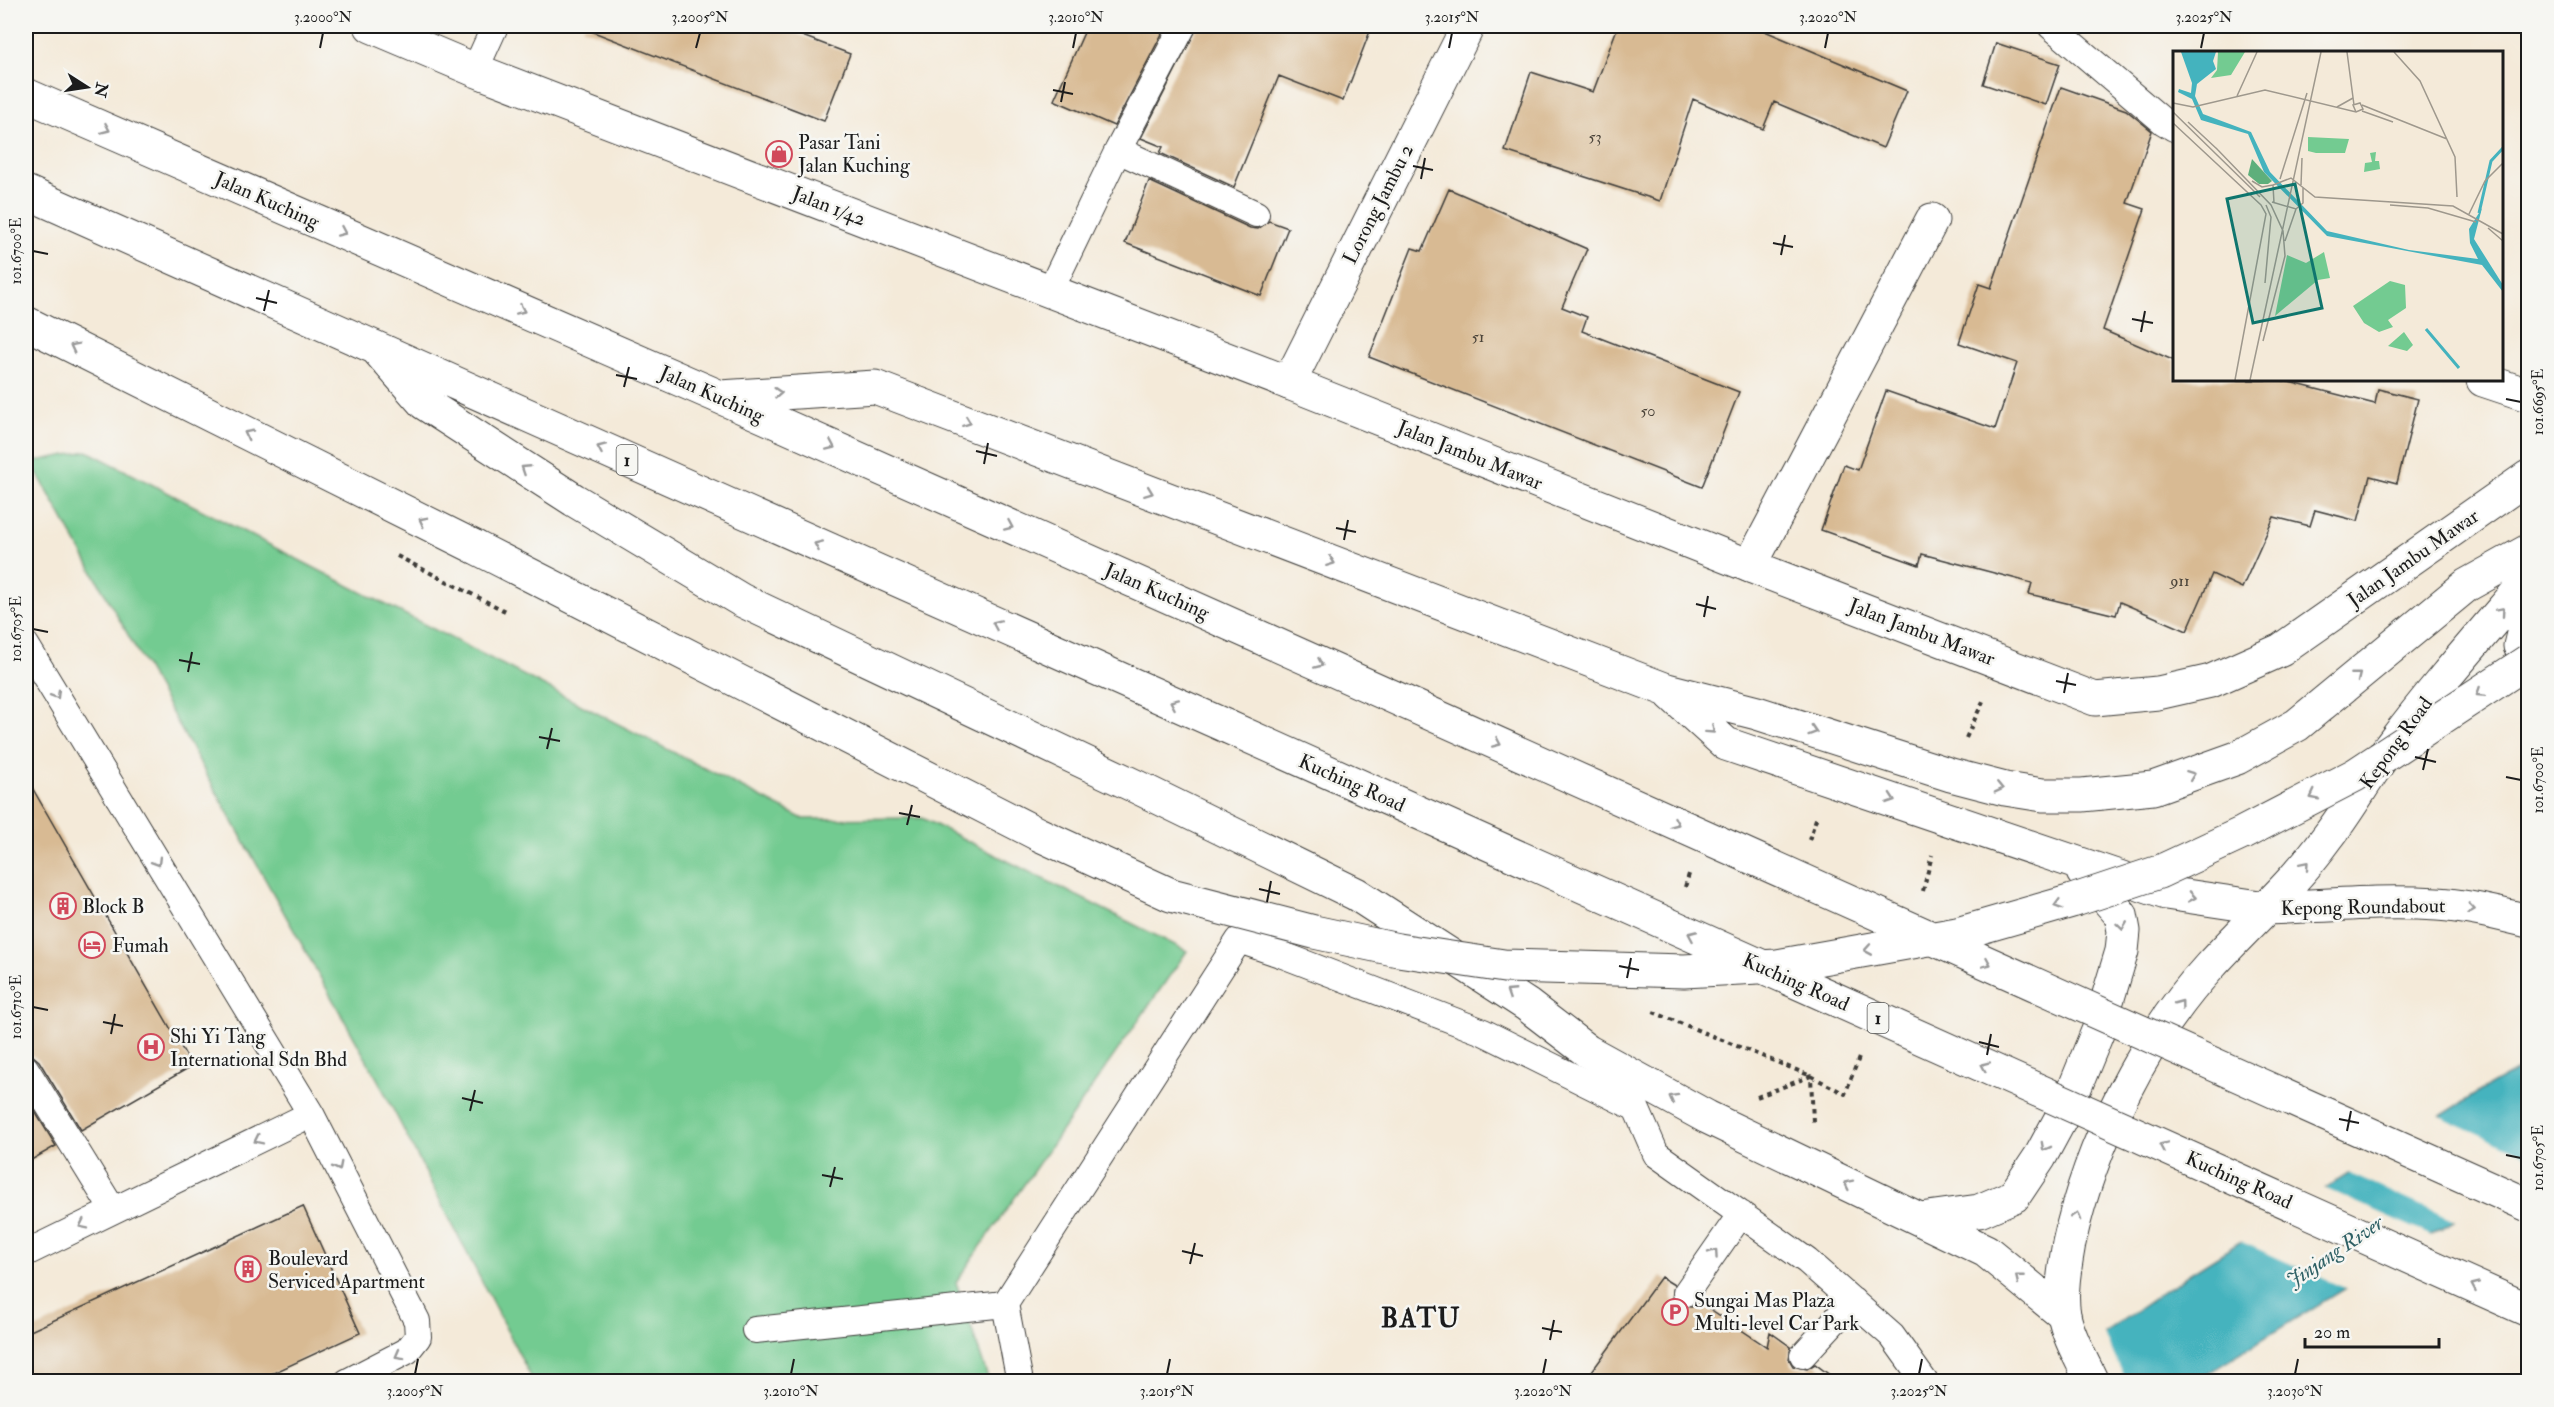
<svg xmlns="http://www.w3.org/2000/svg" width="2554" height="1407" viewBox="0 0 2554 1407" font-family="'IM FELL Double Pica',serif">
<rect width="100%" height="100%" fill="#f6f6f2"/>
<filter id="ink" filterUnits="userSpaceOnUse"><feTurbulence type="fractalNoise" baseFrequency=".0167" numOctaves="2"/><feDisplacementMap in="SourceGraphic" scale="12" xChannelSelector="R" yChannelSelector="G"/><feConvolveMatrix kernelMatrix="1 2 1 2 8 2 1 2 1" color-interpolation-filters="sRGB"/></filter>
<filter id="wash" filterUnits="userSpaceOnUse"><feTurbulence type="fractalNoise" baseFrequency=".008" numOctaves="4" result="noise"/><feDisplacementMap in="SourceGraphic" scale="24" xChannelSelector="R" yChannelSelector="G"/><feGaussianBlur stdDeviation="1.35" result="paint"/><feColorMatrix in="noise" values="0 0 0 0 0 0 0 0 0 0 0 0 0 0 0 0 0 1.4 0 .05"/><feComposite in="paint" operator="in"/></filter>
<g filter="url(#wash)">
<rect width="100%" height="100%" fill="#f4ead9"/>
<path fill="#73cb91" stroke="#487456" stroke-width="1.5" d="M87 451 803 819 922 818 1187 951 956 1282 989 1381H533L379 1082 31 462Z"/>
<path fill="#44b3be" stroke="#30686d" stroke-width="1.5" d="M2528 1064V1175L2195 1381 2034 1382 2189 1274 2482 1090Z"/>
<path fill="#f4ead9" d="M2437 1115 2528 1156V1179L2458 1222 2346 1172Z
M2322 1187 2434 1237 2349 1290 2238 1240Z
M2102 1331 2127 1382H2031L2032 1379Z"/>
<g id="blocks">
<path fill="#d8ba93" d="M583 26H776L850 54 824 121 583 28Z
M1087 26H1166L1114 126 1054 100Z
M1198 26H1372L1343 101 1279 76 1234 187 1160 153 1163 147 1141 138Z
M1618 26H1753L1907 91 1883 148 1774 102 1763 129 1693 99 1660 201 1505 151 1531 72 1593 92Z
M1996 43 2060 64 2046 105 1983 84Z
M2061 87 2126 110 2152 131 2127 203 2145 209 2103 330 2175 361V380H2281L2375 404 2378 389 2418 399 2397 483 2370 476 2358 521 2315 510 2310 526 2274 517 2242 588 2212 574 2187 631 2120 602 2116 615 2029 594 2032 583 1922 554 1919 565 1821 530 1844 465 1858 470 1886 391 1995 429 2017 363 1959 343 1979 284 1991 288Z
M1149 181 1250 228 1258 229 1269 221 1288 228 1261 296 1125 243Z
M1449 189 1587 249 1562 307 1587 317 1582 331 1739 392 1702 487 1369 357 1412 248 1422 251Z
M26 777 192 1066 81 1130 39 1061 33 1056 26 1054Z
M26 1097 56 1146 26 1163Z
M303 1206 360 1333 254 1382H26V1333Z
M1661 1277 1674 1285 1672 1299 1678 1306 1692 1307 1698 1301 1767 1347 1770 1332 1791 1347 1789 1359 1793 1366 1807 1369 1815 1364 1839 1382H1584Z"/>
</g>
</g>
<g filter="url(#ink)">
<use href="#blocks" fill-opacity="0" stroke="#3c3b38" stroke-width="1.5"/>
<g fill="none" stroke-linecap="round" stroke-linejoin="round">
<defs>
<path id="service" d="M1183 26 1118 150 1256 214
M2051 26 2164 122 2174 128
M475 70 495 26
M1050 291 1118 150
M26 645 311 1114 417 1321 418 1337 407 1351 347 1382
M26 1069 113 1210
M1626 1096 1636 1108 1656 1154 1807 1261 1892 1336 1925 1382
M26 1253 311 1114
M1686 1293 1741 1214
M755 1330 1005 1304
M1803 1355 1853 1301
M1020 1382 1005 1304 1239 940 1283 955 1483 1032 1636 1108"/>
<path id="minor" d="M2483 380 2528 395
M1289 383 1468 26
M1750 566 1932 220"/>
<path id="tertiary" d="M371 26 475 70 1289 383 1750 566 2095 699 2158 693 2211 681 2281 650 2528 477"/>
<path id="primary" d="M2528 613 2520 646 2528 660
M2266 908C2323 906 2381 900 2437 904 2468 906 2499 914 2528 921
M2092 1382C2082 1360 2068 1337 2064 1315 2060 1292 2065 1266 2069 1243 2090 1146 2143 1039 2210 966 2249 923 2293 885 2327 838 2350 809 2367 776 2390 747 2433 689 2481 635 2528 580"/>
<path id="trunk" d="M26 95 720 397 1266 640
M26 192 1228 727
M26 323 475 547
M376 348 424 403 574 500 741 600 1137 787 1356 894 1527 1005 1587 1051 1707 1117 1986 1251 2064 1315
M720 397 875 387 1667 690 1757 713 1951 775 2005 789 2043 795H2082L2153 788 2237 758 2297 725 2467 585 2528 551
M1671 694 1726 744 2166 893 2266 908
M1920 1219 1979 1211 2014 1196 2040 1157 2067 1107 2098 1031 2122 951 2124 931 2121 915 2083 872"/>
</defs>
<use href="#service" stroke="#3c3b38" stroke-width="28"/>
<use href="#minor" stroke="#3c3b38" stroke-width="35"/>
<use href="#tertiary" stroke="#3c3b38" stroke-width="35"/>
<use href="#primary" stroke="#3c3b38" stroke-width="35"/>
<use href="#trunk" stroke="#3c3b38" stroke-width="35"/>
<path stroke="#3c3b38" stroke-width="4" stroke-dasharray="4.5 4.5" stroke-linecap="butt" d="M397 556 505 611
M1966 738 1984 699
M1809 840 1817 816
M1685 887 1690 871
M1923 891 1932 855
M1653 1012 1811 1076 1845 1094 1860 1055
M1757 1097 1811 1076 1813 1122"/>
<use href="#service" stroke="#fff" stroke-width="26"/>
<use href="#minor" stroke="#fff" stroke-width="33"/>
<use href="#tertiary" stroke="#fff" stroke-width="33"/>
<use href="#primary" stroke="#fff" stroke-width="33"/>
<use href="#trunk" stroke="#fff" stroke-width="33"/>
<defs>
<path id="trunk-bridge" d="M475 547 1038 834 1171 895 1314 932 1398 950 1504 966 1684 971 1777 966 1957 934 2072 901 2159 872 2243 833 2355 775 2528 661
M1266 640 2528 1205
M1228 727 2528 1310"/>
</defs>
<use href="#trunk-bridge" stroke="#3c3b38" stroke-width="35" stroke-linecap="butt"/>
<use href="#trunk-bridge" stroke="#fff" stroke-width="33"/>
</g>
<defs><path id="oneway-chevron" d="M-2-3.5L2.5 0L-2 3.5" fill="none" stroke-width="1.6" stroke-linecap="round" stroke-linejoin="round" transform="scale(1.5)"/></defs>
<g stroke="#999">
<use href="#oneway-chevron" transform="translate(106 129) rotate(24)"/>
<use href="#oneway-chevron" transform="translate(342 232) rotate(24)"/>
<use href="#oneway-chevron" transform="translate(521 310) rotate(24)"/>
<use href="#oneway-chevron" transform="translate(74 347) rotate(-153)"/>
<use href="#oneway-chevron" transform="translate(778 393) rotate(-4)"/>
<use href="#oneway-chevron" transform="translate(967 422) rotate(21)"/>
<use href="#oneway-chevron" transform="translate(248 434) rotate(-153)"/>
<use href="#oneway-chevron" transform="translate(831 446) rotate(24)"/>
<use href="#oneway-chevron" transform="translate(601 448) rotate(-156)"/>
<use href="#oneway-chevron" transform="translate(525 469) rotate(-147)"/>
<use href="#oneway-chevron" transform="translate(1149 492) rotate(21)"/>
<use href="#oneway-chevron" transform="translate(423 521) rotate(-153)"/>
<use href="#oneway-chevron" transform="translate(1009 526) rotate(24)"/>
<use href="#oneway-chevron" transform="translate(818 545) rotate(-156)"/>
<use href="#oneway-chevron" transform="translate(1331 562) rotate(21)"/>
<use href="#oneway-chevron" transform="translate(2501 611) rotate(-49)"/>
<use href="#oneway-chevron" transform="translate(996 624) rotate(-156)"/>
<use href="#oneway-chevron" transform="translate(1319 664) rotate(24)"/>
<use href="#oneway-chevron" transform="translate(2357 676) rotate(-39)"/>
<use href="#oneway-chevron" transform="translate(2480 693) rotate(147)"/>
<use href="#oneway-chevron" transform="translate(56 695) rotate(59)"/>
<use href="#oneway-chevron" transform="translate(1174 703) rotate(-156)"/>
<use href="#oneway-chevron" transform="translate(1711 730) rotate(42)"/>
<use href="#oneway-chevron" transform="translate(1813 731) rotate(18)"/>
<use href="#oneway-chevron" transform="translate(1497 743) rotate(24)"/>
<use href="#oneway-chevron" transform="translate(2191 775) rotate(-21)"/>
<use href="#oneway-chevron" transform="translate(1999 788) rotate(13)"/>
<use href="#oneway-chevron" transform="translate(2314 796) rotate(153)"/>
<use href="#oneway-chevron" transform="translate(1891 799) rotate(19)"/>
<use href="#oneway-chevron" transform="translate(1675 823) rotate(24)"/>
<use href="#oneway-chevron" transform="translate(157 862) rotate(59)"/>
<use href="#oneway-chevron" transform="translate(2305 865) rotate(-49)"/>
<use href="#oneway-chevron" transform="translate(2192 897) rotate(9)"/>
<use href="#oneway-chevron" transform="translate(2058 905) rotate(164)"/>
<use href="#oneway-chevron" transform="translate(2471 909) rotate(8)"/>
<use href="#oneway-chevron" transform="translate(2122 926) rotate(82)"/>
<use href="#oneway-chevron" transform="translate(1692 935) rotate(-156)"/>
<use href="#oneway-chevron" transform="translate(1868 950) rotate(170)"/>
<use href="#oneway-chevron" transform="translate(1987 963) rotate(24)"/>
<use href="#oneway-chevron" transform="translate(1510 993) rotate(-147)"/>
<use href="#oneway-chevron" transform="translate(2180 1004) rotate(-53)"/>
<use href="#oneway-chevron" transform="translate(1985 1066) rotate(-156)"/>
<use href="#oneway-chevron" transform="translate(1673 1098) rotate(-151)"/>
<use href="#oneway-chevron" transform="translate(258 1140) rotate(154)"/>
<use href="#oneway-chevron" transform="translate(2163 1146) rotate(-156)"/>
<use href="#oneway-chevron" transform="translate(2045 1147) rotate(118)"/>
<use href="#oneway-chevron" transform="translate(338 1167) rotate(63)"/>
<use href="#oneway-chevron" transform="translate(1848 1184) rotate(-154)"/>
<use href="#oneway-chevron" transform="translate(2076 1216) rotate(-73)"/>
<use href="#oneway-chevron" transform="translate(83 1225) rotate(154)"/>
<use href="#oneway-chevron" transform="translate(1714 1253) rotate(-55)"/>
<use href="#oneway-chevron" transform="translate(2019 1278) rotate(-141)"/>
<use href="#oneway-chevron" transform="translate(2475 1286) rotate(-156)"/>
<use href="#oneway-chevron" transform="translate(399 1355) rotate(151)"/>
</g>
</g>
<path fill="none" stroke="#1c1c1c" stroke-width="2" d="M320 48 323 33M696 48 700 33M1073 48 1076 33M1449 48 1452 33M1825 48 1828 33M2201 48 2204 33M1053 90 1073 94M1061 102 1065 82M1413 166 1433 170M1421 179 1425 158M1773 243 1793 247M33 251 48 254M1781 255 1785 235M256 298 277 303M264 311 269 290M2132 319 2153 323M2141 332 2145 311M616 375 637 379M624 387 629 367M2506 399 2521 402M976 451 997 456M984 464 988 443M1336 528 1356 532M1344 540 1348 520M1696 604 1716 609M1704 617 1708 596M33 629 48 632M179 660 200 664M188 672 192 652M2056 681 2076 685M2064 693 2068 673M539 737 560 741M547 749 552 728M2415 757 2436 762M2423 770 2428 749M2506 777 2521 780M899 813 920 817M907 825 912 805M1259 889 1280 894M1267 902 1271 881M1619 966 1639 970M1627 978 1631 958M33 1007 48 1010M103 1022 123 1026M111 1034 115 1014M1979 1042 1999 1047M1987 1055 1991 1034M462 1098 483 1103M470 1111 475 1090M2339 1119 2359 1123M2347 1131 2351 1111M2506 1155 2521 1158M822 1175 843 1179M830 1187 835 1167M1182 1251 1203 1256M1190 1264 1195 1243M1542 1328 1562 1332M1550 1340 1554 1320M415 1374 418 1359M791 1374 794 1359M1167 1374 1170 1359M1543 1374 1546 1359M1919 1374 1922 1359M2295 1374 2298 1359"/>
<defs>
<symbol id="shop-ring" viewBox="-11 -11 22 22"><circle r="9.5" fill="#f6f6f2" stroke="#d1495b" stroke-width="1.5"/><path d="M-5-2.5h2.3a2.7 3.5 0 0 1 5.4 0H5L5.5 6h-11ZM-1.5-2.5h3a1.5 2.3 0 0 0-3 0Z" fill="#d1495b"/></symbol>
<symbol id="building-ring" viewBox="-11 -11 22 22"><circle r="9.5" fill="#f6f6f2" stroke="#d1495b" stroke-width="1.5"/><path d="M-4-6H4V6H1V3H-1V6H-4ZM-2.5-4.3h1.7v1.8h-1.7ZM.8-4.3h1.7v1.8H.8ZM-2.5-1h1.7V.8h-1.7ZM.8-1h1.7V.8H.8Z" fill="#d1495b"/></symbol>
<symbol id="hotel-ring" viewBox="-11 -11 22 22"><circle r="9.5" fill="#f6f6f2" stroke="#d1495b" stroke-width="1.5"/><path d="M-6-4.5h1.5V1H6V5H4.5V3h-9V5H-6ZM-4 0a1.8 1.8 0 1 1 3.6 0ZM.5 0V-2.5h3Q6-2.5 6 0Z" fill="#d1495b"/></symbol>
<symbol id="hospital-ring" viewBox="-11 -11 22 22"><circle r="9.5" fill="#f6f6f2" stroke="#d1495b" stroke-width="1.5"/><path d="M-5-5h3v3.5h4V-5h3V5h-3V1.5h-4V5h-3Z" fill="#d1495b"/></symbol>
<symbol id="parking-ring" viewBox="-11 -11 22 22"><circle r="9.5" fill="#f6f6f2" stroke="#d1495b" stroke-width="1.5"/><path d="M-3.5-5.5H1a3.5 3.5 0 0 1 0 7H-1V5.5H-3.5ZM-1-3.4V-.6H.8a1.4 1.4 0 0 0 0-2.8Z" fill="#d1495b"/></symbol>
</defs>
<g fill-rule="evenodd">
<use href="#shop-ring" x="764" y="139" width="30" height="30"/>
<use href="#building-ring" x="48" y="891" width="30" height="30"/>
<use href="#hotel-ring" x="77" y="930" width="30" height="30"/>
<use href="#hospital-ring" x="136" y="1032" width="30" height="30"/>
<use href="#building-ring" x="233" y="1254" width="30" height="30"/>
<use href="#parking-ring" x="1660" y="1297" width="30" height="30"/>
</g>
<g text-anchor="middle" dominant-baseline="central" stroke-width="5" stroke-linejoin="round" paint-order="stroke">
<g font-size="16" fill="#4b443a">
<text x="1595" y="137">53</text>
<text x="1478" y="337">51</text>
<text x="1648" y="411">50</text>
<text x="2180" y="581">911</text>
</g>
<g fill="#f6f6f2" stroke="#5d5d5c" stroke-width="1.5">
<rect x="616.5" y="445" width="21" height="30" rx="4.5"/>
<rect x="1867.5" y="1003" width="21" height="30" rx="4.5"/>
</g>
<g font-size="18" font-weight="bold" fill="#1c1c1c">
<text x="627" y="460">1</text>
<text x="1878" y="1018">1</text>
</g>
<g font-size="20" fill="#1c1c1c" stroke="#f6f6f2" text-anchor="start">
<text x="798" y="142">Pasar Tani<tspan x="798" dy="23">Jalan Kuching</tspan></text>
<text x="82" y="906">Block B</text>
<text x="112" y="945">Fumah</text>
<text x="170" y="1036">Shi Yi Tang<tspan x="170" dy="23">International Sdn Bhd</tspan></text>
<text x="268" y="1258">Boulevard<tspan x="268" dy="23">Serviced Apartment</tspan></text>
<text x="1694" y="1300">Sungai Mas Plaza<tspan x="1694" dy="23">Multi-level Car Park</tspan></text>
</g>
<g font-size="20" fill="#1c1c1c" stroke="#f6f6f2">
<text transform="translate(267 200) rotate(24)">Jalan Kuching</text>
<text transform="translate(1378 204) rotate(-63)">Lorong Jambu 2</text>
<text transform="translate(829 206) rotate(21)">Jalan 1/42</text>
<text transform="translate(712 394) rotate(24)">Jalan Kuching</text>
<text transform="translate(1470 455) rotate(22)">Jalan Jambu Mawar</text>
<text transform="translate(2413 558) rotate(-35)">Jalan Jambu Mawar</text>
<text transform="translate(1157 591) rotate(24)">Jalan Kuching</text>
<text transform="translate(1922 632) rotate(21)">Jalan Jambu Mawar</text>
<text transform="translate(2396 743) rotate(-54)">Kepong Road</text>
<text transform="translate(1352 783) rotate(24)">Kuching Road</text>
<text transform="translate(2363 907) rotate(-1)">Kepong Roundabout</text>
<text transform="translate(1796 982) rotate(24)">Kuching Road</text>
<text transform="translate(2239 1180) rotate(24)">Kuching Road</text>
</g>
<g font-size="21" font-style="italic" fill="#2e6065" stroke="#f6f6f2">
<text transform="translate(2335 1252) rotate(-34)">Jinjang River</text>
</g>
<g font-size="26" font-weight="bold" letter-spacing="1.5" fill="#1c1c1c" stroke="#f6f6f2">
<text x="1421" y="1319">BATU</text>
</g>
</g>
<g transform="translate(2173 51)">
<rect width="330" height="330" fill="#f4ead9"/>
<path d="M45 1H72L58 24 38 27 44 19ZM135 86 176 88 172 102H143L135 100ZM203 101 202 110H206L207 118 191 121 192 112 199 111 197 102ZM151 201 157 227 145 229 102 265 114 204 133 212ZM217 230 232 234 233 257 215 269 220 276 206 281 191 272 180 255ZM231 281 240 294 234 300 215 295Z" fill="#73cb91"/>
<path d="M79 108 99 130 95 133H86L75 124Z" fill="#5eaf7b"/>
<path d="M8 1H43L40 10 43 18 24 33 22 45 30 63 78 81 97 121 154 180 236 199 305 208 297 192 296 178 309 157 301 188 330 234V241L309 214 154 185 91 121 75 83 28 69 19 48 5 41 6 38 18 42 19 32Z" fill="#44b3be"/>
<path fill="none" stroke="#44b3be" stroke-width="3" d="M306 162 318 110 330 97M253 278 286 317"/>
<path fill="none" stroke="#9e988d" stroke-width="1.5" d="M174 1 181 54M221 1 247 30 282 106 284 146M64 45 84 1M0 52 20 56 92 39 183 61 190 58 187 52 180 54 183 61M189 54 274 88M164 56 180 47M189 60 220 71M0 61 87 146M15 71 45 99M0 72 88 154 93 163 62 329M43 97 98 154 110 180 112 205 90 290M107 128 134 42M79 130 89 136 100 134M128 134 129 107M99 151 123 158 130 152V137M101 152 100 134 118 127 142 146 280 155 330 183M217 154 255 157 303 171M296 163 312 130 330 112M315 177 330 190M112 190 123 158M92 232 98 166 93 154M77 329 148 1"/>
<path fill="#0f766e" fill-opacity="0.15" stroke="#0f766e" stroke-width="3" d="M122 133 149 257 80 272 54 148Z"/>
<rect width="330" height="330" fill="none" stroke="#1c1c1c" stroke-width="3"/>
</g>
<rect width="2554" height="1407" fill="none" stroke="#f6f6f2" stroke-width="66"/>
<g transform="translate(87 87) rotate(102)" stroke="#f6f6f2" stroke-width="4.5" paint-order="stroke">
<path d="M0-4.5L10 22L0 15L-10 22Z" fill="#1c1c1c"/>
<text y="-9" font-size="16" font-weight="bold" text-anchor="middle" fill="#1c1c1c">N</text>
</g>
<path d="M2305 1338v9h134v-9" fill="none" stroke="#1c1c1c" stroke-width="3"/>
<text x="2314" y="1338" font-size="18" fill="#1c1c1c" stroke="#f6f6f2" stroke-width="4.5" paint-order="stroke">20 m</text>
<rect x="33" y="33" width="2488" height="1341" fill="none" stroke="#1c1c1c" stroke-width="2"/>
<g font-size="15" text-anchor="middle" fill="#1c1c1c">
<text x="323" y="22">3.2000°N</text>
<text x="700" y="22">3.2005°N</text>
<text x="1076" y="22">3.2010°N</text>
<text x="1452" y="22">3.2015°N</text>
<text x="1828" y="22">3.2020°N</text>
<text x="2204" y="22">3.2025°N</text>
<text transform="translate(16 251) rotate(-90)" y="5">101.6700°E</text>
<text transform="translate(2538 402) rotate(-90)" y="5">101.6695°E</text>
<text transform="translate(16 629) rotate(-90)" y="5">101.6705°E</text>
<text transform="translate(2538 780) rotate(-90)" y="5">101.6700°E</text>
<text transform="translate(16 1007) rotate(-90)" y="5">101.6710°E</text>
<text transform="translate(2538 1158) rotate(-90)" y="5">101.6705°E</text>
<text x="415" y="1396">3.2005°N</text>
<text x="791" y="1396">3.2010°N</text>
<text x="1167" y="1396">3.2015°N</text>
<text x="1543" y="1396">3.2020°N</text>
<text x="1919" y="1396">3.2025°N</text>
<text x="2295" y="1396">3.2030°N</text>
</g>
</svg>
